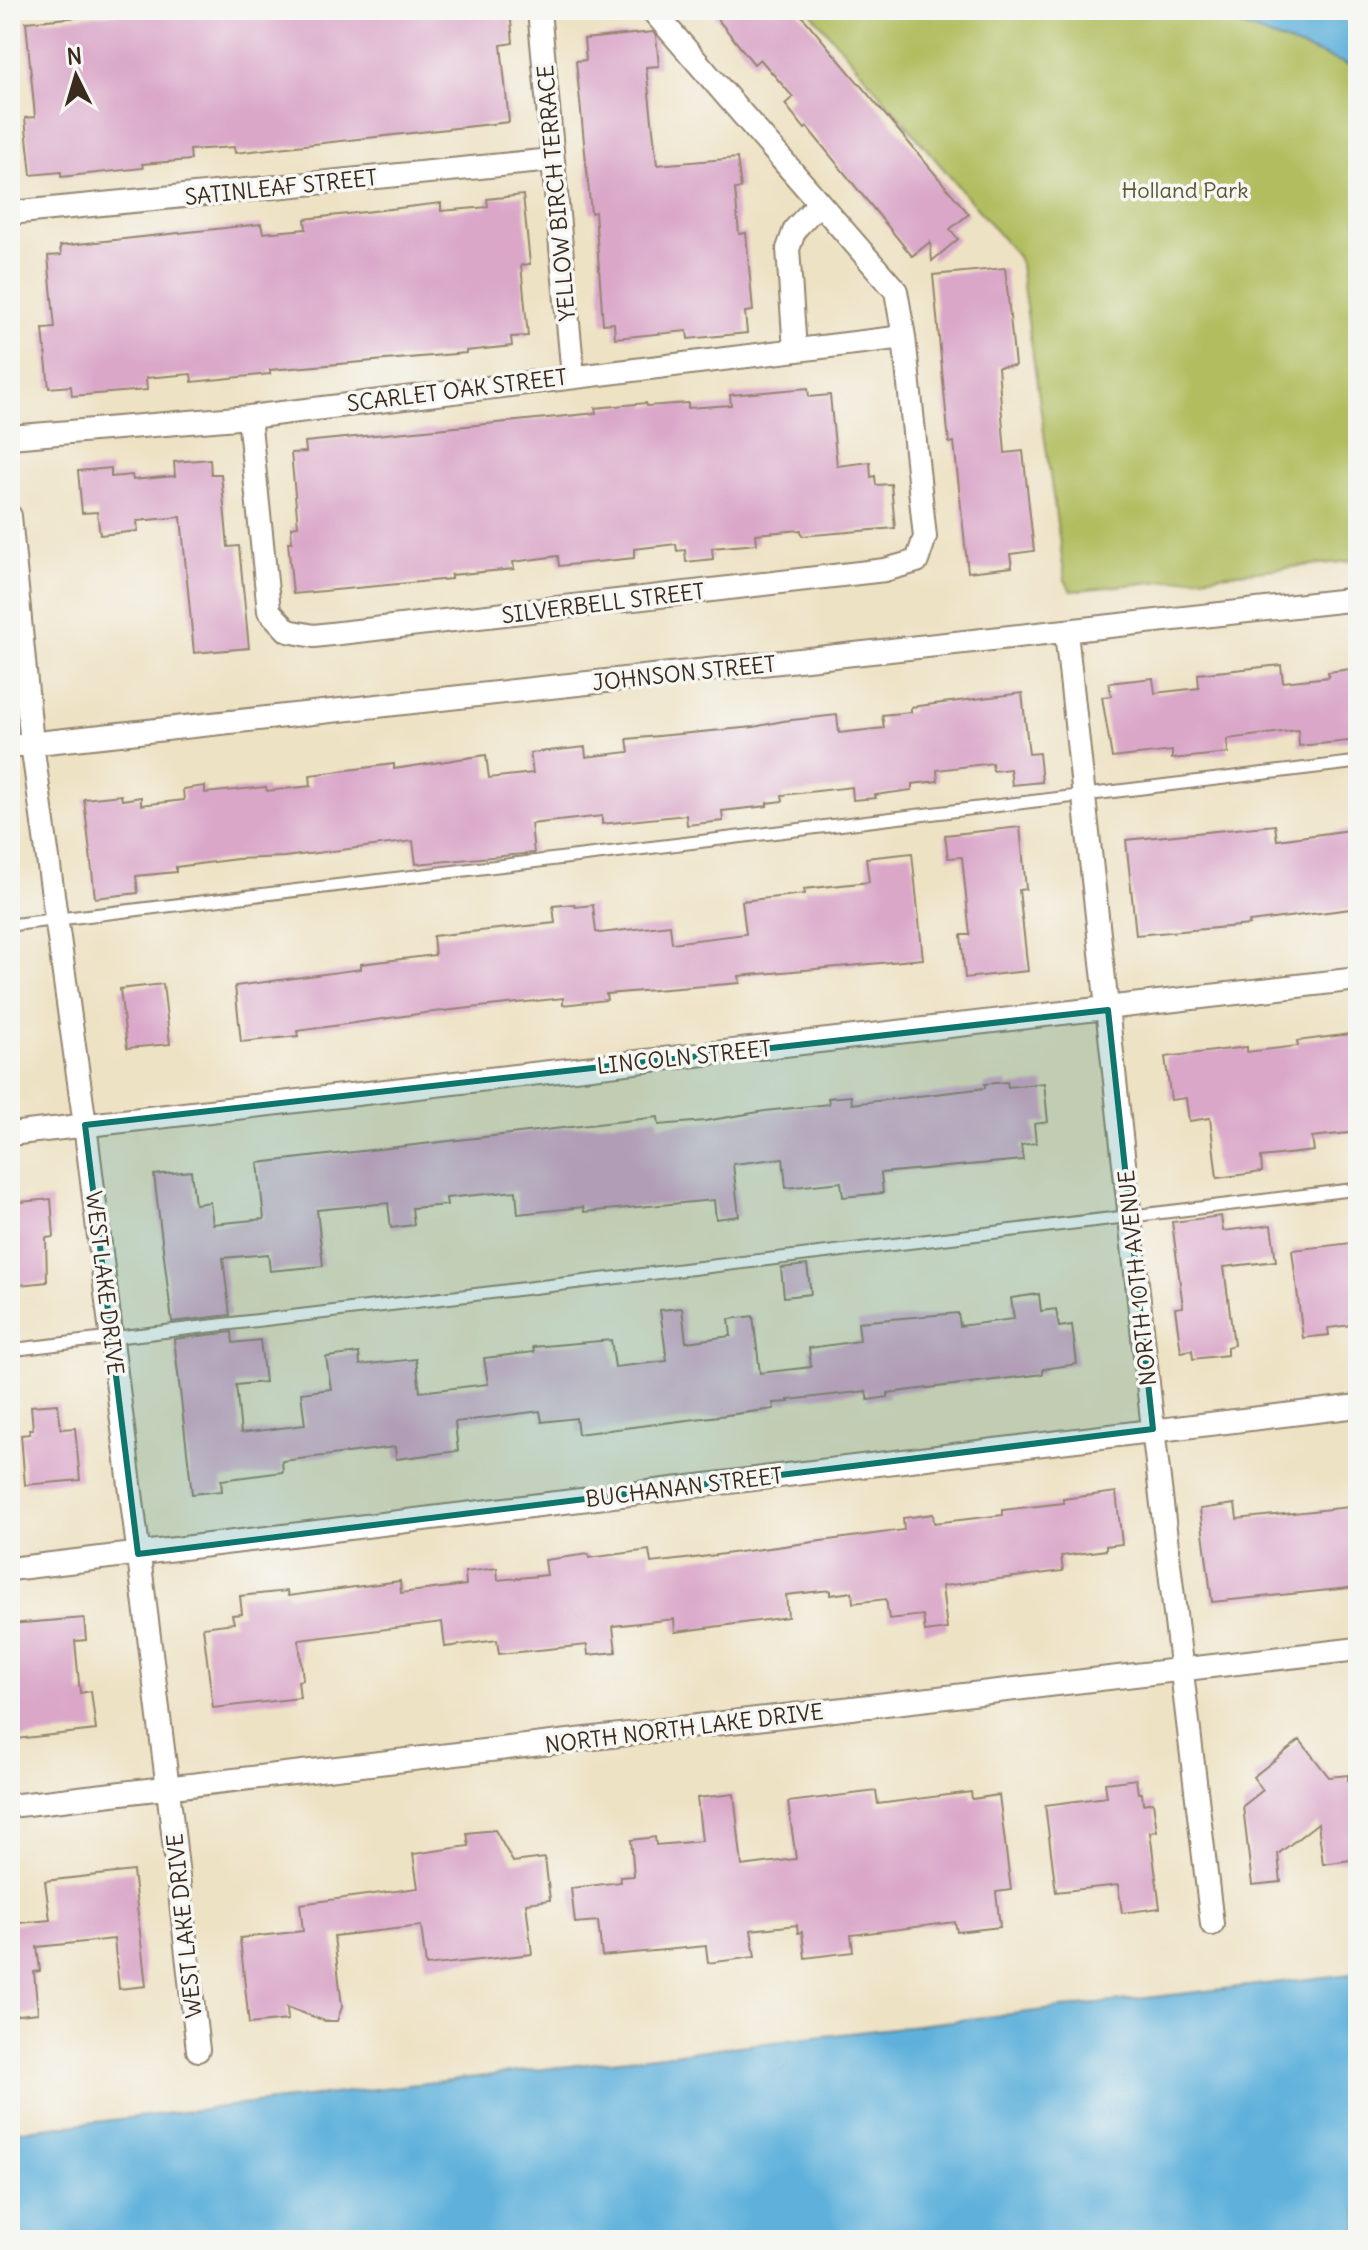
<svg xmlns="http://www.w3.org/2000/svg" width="1368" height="2250" viewBox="0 0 1368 2250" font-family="Delius,sans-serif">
<rect width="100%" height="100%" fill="#f6f6f2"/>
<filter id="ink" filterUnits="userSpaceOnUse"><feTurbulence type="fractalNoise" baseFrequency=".0125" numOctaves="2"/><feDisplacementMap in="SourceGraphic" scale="16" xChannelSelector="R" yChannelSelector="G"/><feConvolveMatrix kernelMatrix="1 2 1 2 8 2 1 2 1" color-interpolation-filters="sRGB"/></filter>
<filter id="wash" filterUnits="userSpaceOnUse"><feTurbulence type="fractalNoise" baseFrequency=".006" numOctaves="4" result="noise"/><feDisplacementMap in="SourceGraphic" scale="32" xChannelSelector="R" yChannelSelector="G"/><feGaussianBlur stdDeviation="1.8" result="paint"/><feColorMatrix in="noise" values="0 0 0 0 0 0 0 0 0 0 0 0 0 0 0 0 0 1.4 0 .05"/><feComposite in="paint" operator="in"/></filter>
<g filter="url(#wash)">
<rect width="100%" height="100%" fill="#eee2c4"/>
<path fill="#b1bd5f" stroke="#76743e" stroke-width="2" d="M809 10H1198L1358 68V560L1071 591 1065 580 1019 258Z"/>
<path fill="#5fb1db" stroke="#4d6e7c" stroke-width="2" d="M1198 10H1358V68Z
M1358 1973V2240H10V2132Z"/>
<g id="blocks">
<path fill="#daa7c9" d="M154 10H178L179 17 224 13V10H510L513 43 501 45 509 122 235 153 234 147 190 150 191 160 142 164 143 168 61 177V172L31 175 25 118 35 117 26 22Z
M710 10H797L969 214 950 229 958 239 932 261 930 242 912 256 807 127 805 129 785 104 793 97 760 59 754 64Z
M653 32 656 36 659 66 646 67 657 165 737 158 741 188 735 189 739 234 746 233 753 311 745 312 747 333 688 339 687 331 615 338 614 323 603 324 595 212 591 213 576 61 586 60 584 39Z
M523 195 530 264 521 265 528 336 511 337 512 346 466 351V353L270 370V374L192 382 191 374 146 378 147 390 109 393 72 396 71 386 49 388 43 329 55 328 48 256 61 255 60 246 261 224 263 233 306 229 305 219 441 203V211L488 207 487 199Z
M1005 268 1015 366 998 367 1005 453 1023 451 1034 551 1010 554 1012 567 968 572 954 442 949 443 933 275Z
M808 388 809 397 830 395 837 466 870 462 871 477 875 476 876 485 891 484 895 528 802 536 801 530 756 534 757 544 712 548 713 559 686 562 685 550 677 551 676 544 634 549V558L559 566 558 556 513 562 514 569 451 575V579L293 594 288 542H292L291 527 298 526 291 453 306 452 305 442 596 413 595 408 646 403 647 406 688 403V408L731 405 730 395Z
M210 459 211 474H221L228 547 239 546 249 648 194 653 181 517 137 521 138 531 100 535 97 512 82 513 78 471 111 468V477L132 475 133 480 175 476 174 462Z
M1281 665 1283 682 1329 677 1328 672 1358 668V740L1299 746 1298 730 1227 739 1228 753 1172 759V751L1112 758 1102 697 1111 696 1109 683 1153 678 1155 693 1199 688 1198 674Z
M1022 693 1029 754 1039 753 1042 782 1012 785 1010 769 993 771 992 763 937 770 938 781 912 784V790L875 795 876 798 853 800 852 787 782 795 783 801 767 803V806L722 811 723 821 687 825 686 815 602 824V816L531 824 534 853 416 864 413 841 284 857 237 859 176 867V872L136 876 138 893 95 898 84 799 121 795 122 800 141 797V805L184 800 183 789 205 786V793L266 787 267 791 311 786 310 775 394 764V769L486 755 489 778 533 773 530 753 585 747 586 757 629 752 627 739 754 727 783 721 837 715 839 733 884 728 882 715 911 712V707Z
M1275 825 1277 840 1358 829V908L1249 922 1250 925 1136 935 1126 840Z
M1020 827 1026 889 1019 890 1028 971 965 978 961 935H970L962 857 948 858 945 835Z
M912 853 923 959 739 976 740 983 606 994 607 1000 563 1005V998L425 1013 297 1031 298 1036 241 1042 235 986 361 969V964L435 955 433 936 555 923 553 906 574 904 575 907 593 905 596 932 600 933 670 925 672 943 746 934 742 901 805 894 804 889 869 882 866 858Z
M163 984 170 1044 127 1048 120 989Z
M1358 1033V1132L1312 1137 1314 1151 1261 1157 1262 1172 1217 1178 1210 1118 1189 1121 1186 1098 1171 1100 1165 1057 1247 1047V1052L1298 1046 1297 1041Z
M1007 1082 1008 1087 1044 1083 1048 1122 1034 1124 1036 1143 1021 1145 1023 1160 881 1173 883 1193 843 1197 841 1182 786 1188 783 1158 733 1164 739 1216 716 1219 714 1200 584 1212 583 1207 518 1214 516 1191 446 1198 447 1205 412 1208 414 1225 391 1228 388 1203 317 1210 323 1266 270 1271 268 1254 223 1258 230 1315 172 1322 154 1175 191 1171 195 1204 210 1202 213 1224 264 1219 258 1163 658 1117 659 1125 705 1121 765 1111 829 1104 828 1098 851 1096 852 1104 985 1088V1084Z
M51 1199 54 1237 46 1238 47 1282 10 1286V1203Z
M1221 1216 1223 1231 1271 1225 1276 1261 1224 1267 1234 1345 1227 1347V1355L1193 1359 1192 1350 1181 1352 1175 1308 1183 1307 1172 1222Z
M1351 1243 1358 1296V1324L1328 1328 1329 1335 1303 1338 1292 1250Z
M807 1265 811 1294 784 1297 781 1268Z
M1039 1294 1041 1311 1056 1309 1059 1327 1072 1325 1077 1364 1043 1369V1374L888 1393V1397L868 1400 866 1391 788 1400 789 1402 773 1403 774 1409 578 1434 576 1418 542 1422 540 1411 455 1422 458 1451 396 1459 395 1447 282 1461 283 1472 221 1480 222 1491 192 1494 174 1339 232 1332 233 1343 260 1340 265 1382 236 1385 241 1433 305 1425 301 1393 331 1389 326 1357 359 1353 360 1365 416 1359 420 1392 488 1384 484 1358 534 1352 533 1347 611 1340 615 1367 667 1361 660 1310 682 1308 686 1342 731 1336 729 1319 753 1316 760 1373 811 1367 809 1348 860 1341 858 1322 958 1313 960 1326 1014 1319 1011 1298Z
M58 1404 61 1429 75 1428 80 1480 25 1485 21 1435 30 1434 29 1429H33L31 1406Z
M1116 1492 1122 1544 1106 1546V1550L1061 1556 1063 1571 942 1586 947 1629 925 1632 923 1615 889 1619 886 1599 853 1603 852 1592 830 1595V1590L786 1595 788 1617 675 1632 674 1619 613 1626 616 1652 588 1655 587 1645 499 1654 497 1640 445 1647 442 1622 299 1640 303 1680 298 1681 300 1698 213 1708 203 1627 234 1623 232 1615 242 1614 240 1596 287 1591 288 1596 400 1581 401 1593 466 1585 465 1572 497 1568 498 1580 547 1575 545 1560 588 1554 589 1558 649 1550 651 1563 694 1558 904 1530 903 1518 933 1514 934 1523 1003 1515V1510L1063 1503V1499Z
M1235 1504 1237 1519 1358 1506V1587L1212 1602 1200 1509Z
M84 1618 86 1640 75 1641 80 1693 91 1691 96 1730 16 1739 15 1728 10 1729V1624Z
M1300 1740 1329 1777 1348 1775V1780L1358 1778V1859L1323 1864 1318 1823 1278 1854 1281 1882 1252 1885 1243 1806 1263 1790 1253 1777Z
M1136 1779 1138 1793H1142L1143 1804 1153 1802 1157 1831 1150 1832 1160 1908 1122 1913 1118 1885 1056 1892 1045 1805 1107 1797 1105 1783Z
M876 1791 878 1804 971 1792 972 1799 999 1795 1011 1890 996 1892 1000 1927 957 1932 955 1922 851 1935 853 1952 805 1958 802 1932 798 1933 797 1925 751 1930 755 1957 708 1963 706 1946 602 1956 598 1921 575 1923 571 1888 621 1882 620 1877 634 1876 631 1840 655 1837 656 1845 702 1841 697 1798 734 1794 742 1866 796 1859 788 1802Z
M495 1830 513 1862 545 1858 550 1900 526 1903 532 1954 426 1966 421 1926 334 1936 342 2007 337 2021H325L287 2007 288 2020 249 2024 240 1938 303 1931 300 1904 418 1888 413 1854 469 1846 467 1833Z
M133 1871 146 1986 119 1989 114 1939 37 1947 40 1971 34 1972 38 2013 10 2016V1924L50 1920 45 1881Z"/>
</g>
</g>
<g filter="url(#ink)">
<use href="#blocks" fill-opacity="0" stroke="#948671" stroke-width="2"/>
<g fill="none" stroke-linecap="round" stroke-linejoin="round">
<defs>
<path id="lane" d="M10 925 1358 762
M10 1350 1358 1189"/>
<path id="street" d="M539 10 573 376
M10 213 552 160
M795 350 788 249 795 229 819 203
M249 417 269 611 288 631 314 636 885 570 917 561 925 537 904 337 896 291 652 10
M10 437 249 417 904 337
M10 516 32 744 85 1125 168 1789 198 2050
M1066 632 1153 1429 1212 1924
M10 746 1358 599
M10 1134 1358 979
M10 1569 1358 1406
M10 1806 1358 1649"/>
</defs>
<use href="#lane" stroke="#948671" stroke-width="15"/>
<use href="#street" stroke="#948671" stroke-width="26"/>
<use href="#lane" stroke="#fff" stroke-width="11"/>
<use href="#street" stroke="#fff" stroke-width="22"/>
</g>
</g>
<path fill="#0f766e" fill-opacity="0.2" stroke="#0f766e" stroke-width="6" stroke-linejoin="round" d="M1108 1010 1153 1429 138 1554 85 1125Z"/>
<g text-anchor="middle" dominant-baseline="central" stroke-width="7" stroke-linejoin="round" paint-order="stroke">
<g font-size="22" fill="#3b2a1e" stroke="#f6f6f2">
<text transform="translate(281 187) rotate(-6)">SATINLEAF STREET</text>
<text transform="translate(556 193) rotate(-95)">YELLOW BIRCH TERRACE</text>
<text transform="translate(457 390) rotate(-7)">SCARLET OAK STREET</text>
<text transform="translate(603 603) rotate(-7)">SILVERBELL STREET</text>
<text transform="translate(684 673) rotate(-6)">JOHNSON STREET</text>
<text transform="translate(684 1057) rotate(-6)">LINCOLN STREET</text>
<text transform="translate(1137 1278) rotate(-96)">NORTH 10TH AVENUE</text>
<text transform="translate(105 1283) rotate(83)">WEST LAKE DRIVE</text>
<text transform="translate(684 1487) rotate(-7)">BUCHANAN STREET</text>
<text transform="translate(684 1728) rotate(-7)">NORTH NORTH LAKE DRIVE</text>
<text transform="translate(184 1926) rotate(-96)">WEST LAKE DRIVE</text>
</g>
<g font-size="22" fill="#5e5632" stroke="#f6f6f2">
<text x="1185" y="190">Holland Park</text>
</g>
</g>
<rect width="1368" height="2250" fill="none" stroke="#f6f6f2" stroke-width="40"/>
<g transform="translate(76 76) rotate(355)" stroke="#f6f6f2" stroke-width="6" paint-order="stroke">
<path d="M0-6L14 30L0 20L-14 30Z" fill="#3b2a1e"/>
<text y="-12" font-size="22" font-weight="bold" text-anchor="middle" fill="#3b2a1e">N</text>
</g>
</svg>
